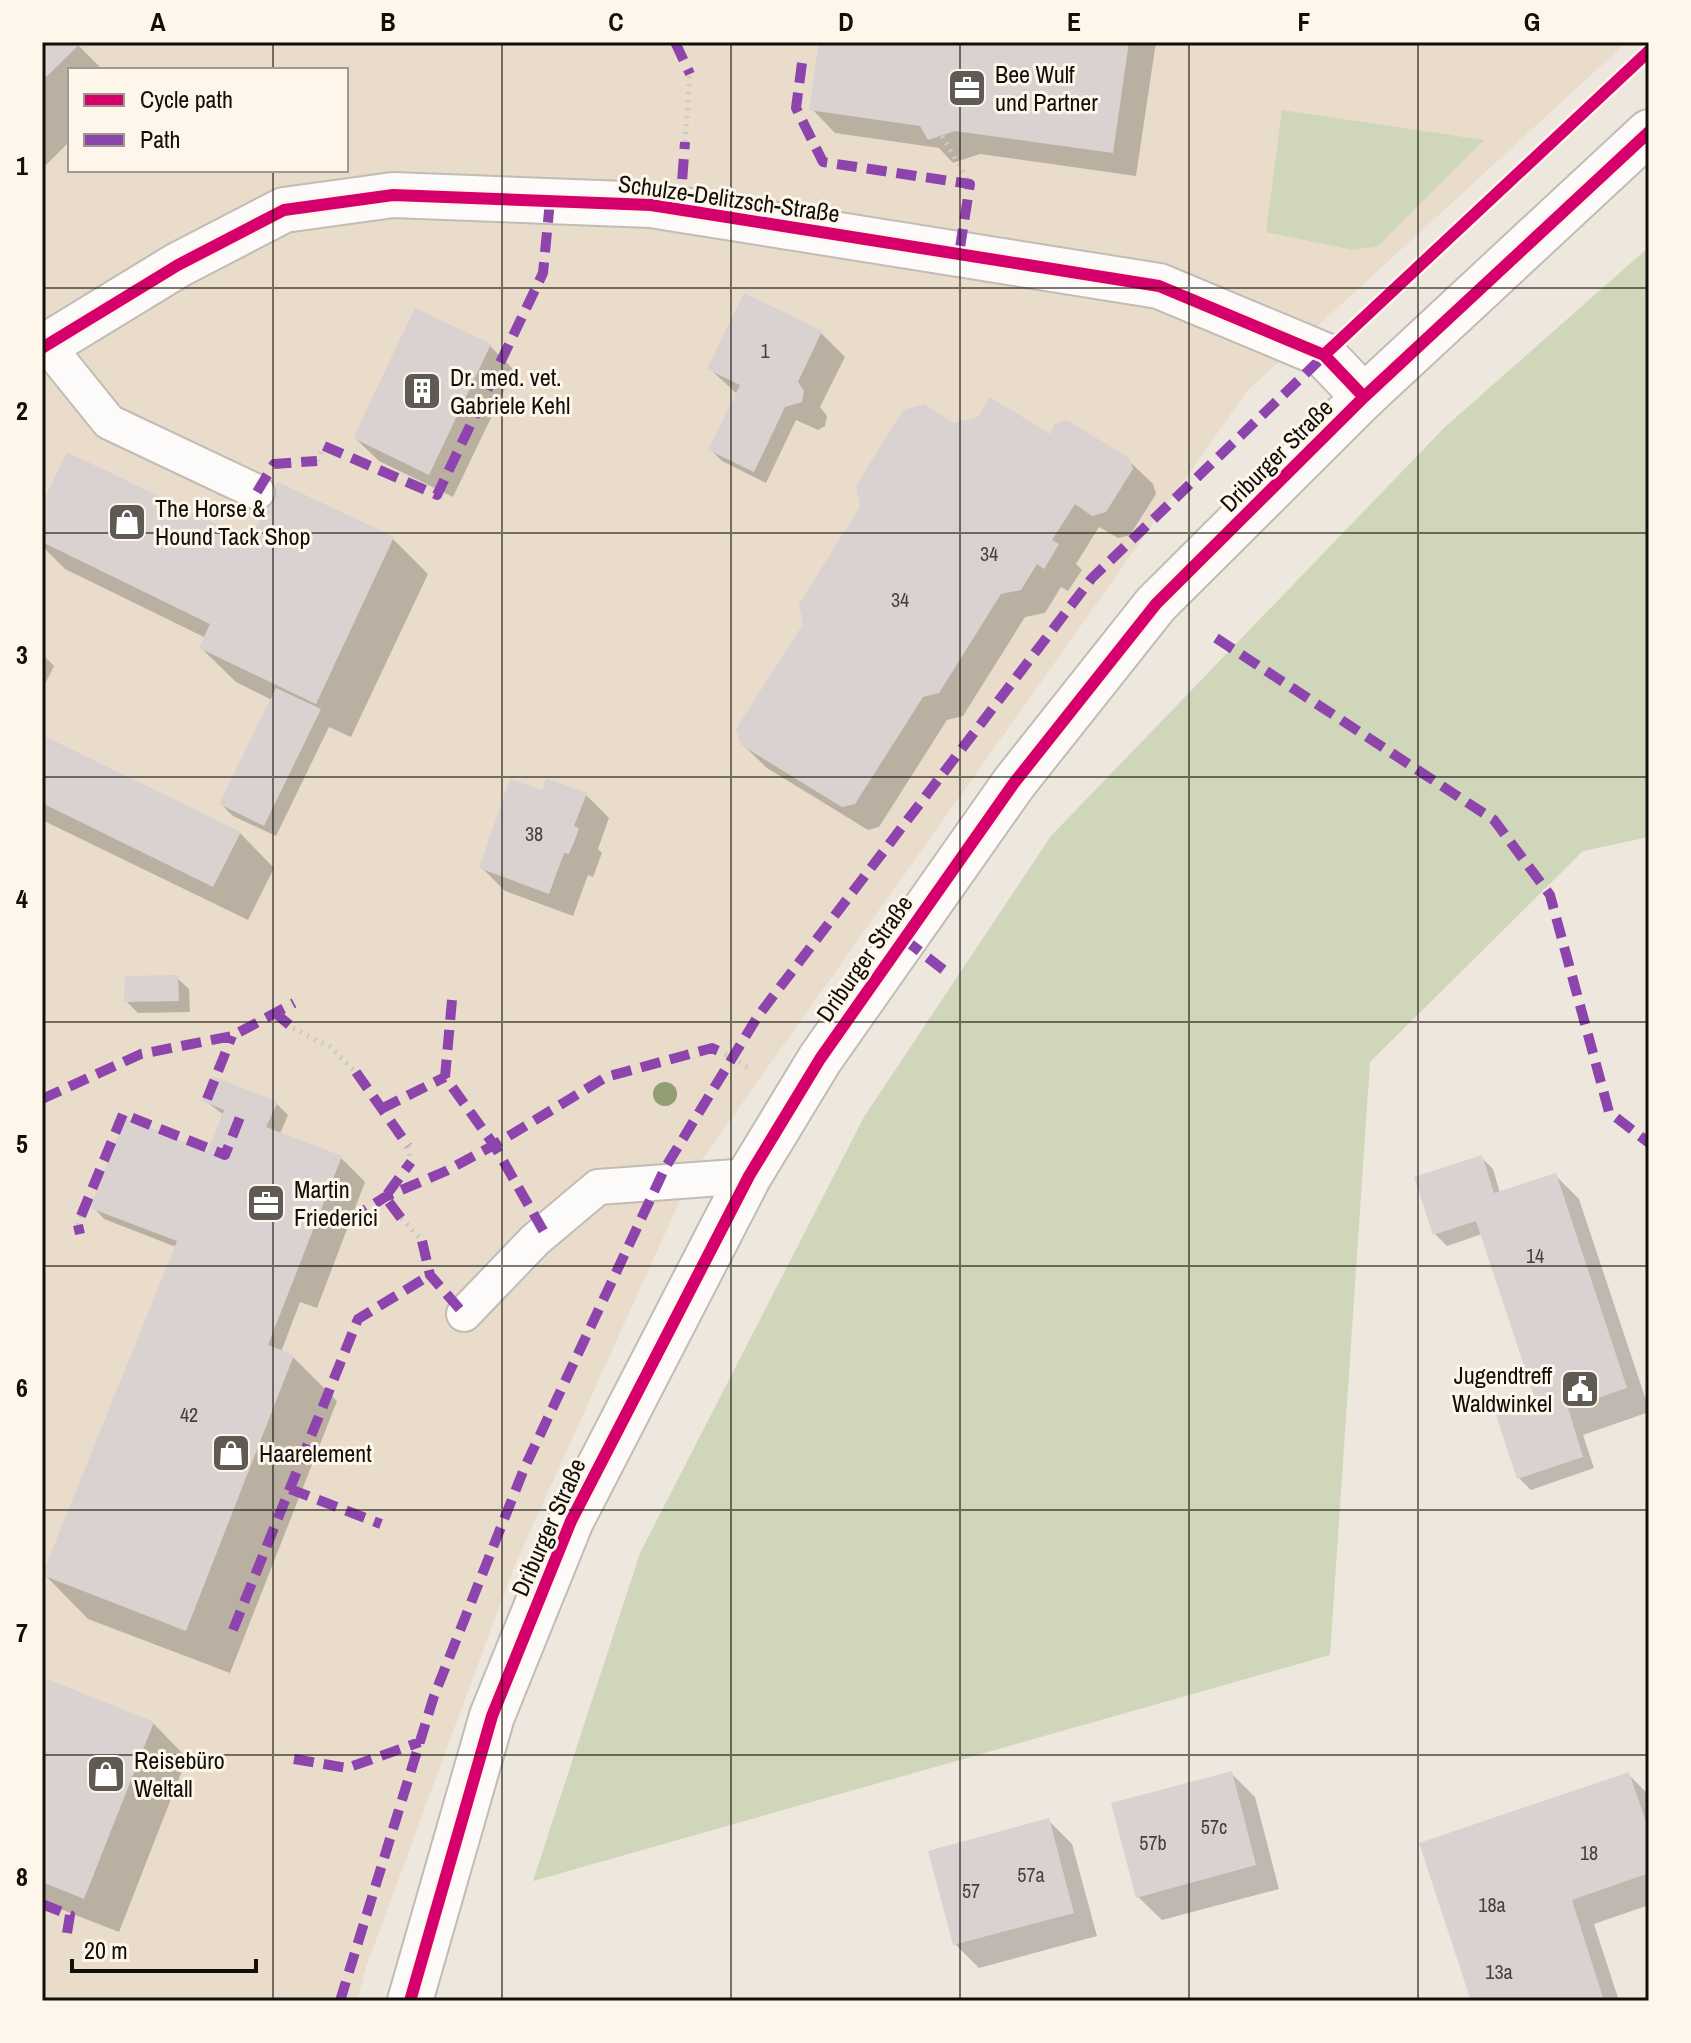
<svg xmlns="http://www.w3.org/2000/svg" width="1691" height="2043" viewBox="0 0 1691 2043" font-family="'Archivo Narrow',sans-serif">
<rect width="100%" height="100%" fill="#eee7dd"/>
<path fill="#e9dccb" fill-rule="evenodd" d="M42 42H1627L1248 390 692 1174 514 1567 365 1970 357 2001H42ZM70 70H346V170H70Z"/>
<path fill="#cfd6ba" d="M1282 110 1484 140 1378 246 1353 250 1266 232Z
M1649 247V837L1583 851 1370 1062 1330 1655 533 1881 640 1553 864 1117 1051 836 1444 428Z"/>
<path fill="#0003" d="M42 42H75L103 70H70V141L42 169Z
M821 42H1156L1136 176 980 154 953 163 939 148 835 133 812 109Z
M745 295 821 333 845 357 820 407 827 416 825 426 818 430 796 420 766 483 722 461 710 449 737 394 710 369Z
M416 310 490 346 514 370 453 497 379 461 355 438Z
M952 425 1051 437 1128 460 1153 484 1156 494 1130 535 1118 538 1099 527 1076 564 1082 570 1068 591 1061 587 1045 613 1025 617 963 716 947 720 879 827 868 830 767 768 742 744Z
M42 509 251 543 393 539 428 574 351 737 329 727 276 836 233 816 221 804 272 700 236 682 201 648 206 638 65 569 42 546Z
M42 654 54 666 42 690Z
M42 737 240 833 274 868 248 920 42 820Z
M543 793 585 794 609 818 598 849 602 853 593 877 588 875 573 916 505 891 481 867Z
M177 978 189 989 190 1012 138 1013 126 1001Z
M204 1100 277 1104 288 1115 280 1134 341 1158 365 1182 317 1308 300 1302 281 1352 293 1357 337 1401 230 1673 88 1619 45 1575 176 1247 104 1219 93 1207 209 1153 224 1115Z
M1481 1157 1493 1169 1500 1193 1555 1175 1579 1199 1649 1409V1412L1583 1435 1594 1468 1531 1490 1519 1478 1541 1409 1482 1234 1447 1246 1435 1234 1417 1179Z
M42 1679 153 1723 187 1758 119 1932 42 1902Z
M1231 1773 1255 1797 1279 1889 1162 1920 1138 1897Z
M1628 1774 1649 1795V1905L1594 1924 1619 2001H1473Z
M1048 1820 1072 1844 1097 1936 979 1968 955 1944Z"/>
<path fill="#d9d2d1" d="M42 42 80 44 42 81Z
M819 42H1129L1113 153 955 131 928 140 920 126 809 110Z
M744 293 822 331 798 382 804 391 802 402 785 407 754 472 708 450 740 385 707 369Z
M415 308 491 344 429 475 353 438Z
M990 397 1050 434 1055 424 1067 420 1129 458 1133 469 1106 512 1092 516 1075 504 1052 540 1059 544 1044 569 1037 564 1021 590 1001 594 939 693 923 697 855 804 842 807 741 745 736 729 803 624 799 604 860 507 856 486 903 410 924 404 953 423 978 417Z
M67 452 250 540 278 482 394 537 316 704 199 648 210 624 42 542V504Z
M276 688 321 709 264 826 219 804Z
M42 735 241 832 213 887 42 803Z
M546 778 587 793 574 826 579 828 576 837 569 854 564 853 549 894 479 868 510 779 542 790Z
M178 975 179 1001 124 1002 125 976Z
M212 1076 278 1102 266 1127 342 1156 268 1345 294 1355 186 1631 42 1575 177 1241 90 1208 125 1118 208 1151 224 1110 202 1101Z
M1482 1155 1494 1193 1556 1173 1627 1388 1568 1408 1583 1457 1517 1479 1496 1415 1536 1402 1476 1221 1433 1235 1414 1177Z
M42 1677 154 1722 84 1899 42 1882Z
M1232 1771 1256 1865 1136 1898 1111 1803Z
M1629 1772 1649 1831V1873L1572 1900 1604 2001H1471L1419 1843Z
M1049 1818 1074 1913 953 1945 928 1851Z"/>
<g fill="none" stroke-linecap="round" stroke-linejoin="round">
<defs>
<path id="lane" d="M46 344 109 422 257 492
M464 1314 535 1240 598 1187 749 1176"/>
<path id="street" d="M42 348 178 265 284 210 393 195 651 205 1159 286 1324 355 1364 397"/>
<path id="secondary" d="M410 2001 492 1716 571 1521 749 1176 820 1059 1014 783 1156 604 1364 397 1649 132"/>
</defs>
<use href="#lane" stroke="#c1bcb4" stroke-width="38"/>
<use href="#street" stroke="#c1bcb4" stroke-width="48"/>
<use href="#secondary" stroke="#c1bcb4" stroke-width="48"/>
<path stroke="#cbc8c5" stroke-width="5" stroke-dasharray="2 6" stroke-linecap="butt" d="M942 136 970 184
M685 142 690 74
M317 461 324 446
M293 1028 330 1047 356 1072
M725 1054 752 1070
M408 1146 411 1162
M401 1218 422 1241
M318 1222 330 1226 350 1220
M78 1225 81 1216"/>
<use href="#lane" stroke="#fcfbfa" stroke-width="34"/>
<use href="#street" stroke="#fcfbfa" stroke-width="44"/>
<use href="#secondary" stroke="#fcfbfa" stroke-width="44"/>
<path stroke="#8e44ad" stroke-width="10" stroke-dasharray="20 10" stroke-linecap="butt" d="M675 42 690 74
M802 63 796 108 823 162 970 184 959 254
M680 209 685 142
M324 446 437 495 543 273 550 201
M257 492 274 464 317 461
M1216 638 1494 820 1550 895 1609 1112 1649 1143
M904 939 945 971
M452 1000 445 1077 494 1145 544 1232
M274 1012 293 1028
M356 1072 408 1146
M42 1099 141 1054 232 1036 294 1003
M207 1099 232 1036
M381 1109 445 1077
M81 1216 123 1114 225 1155 242 1112
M401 1218 385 1197 411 1162
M350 1220 385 1197 446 1171 494 1145 606 1077 712 1048 725 1054
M78 1225 80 1234
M422 1241 430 1275 464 1314
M290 1489 381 1524
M233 1630 358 1319 430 1275
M294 1759 347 1768 420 1742
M42 1904 70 1915 67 1933
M340 2001 434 1696 524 1469 665 1168 758 1016 1092 578 1328 352"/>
<defs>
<path id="cycleway" d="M42 348 178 265 284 210 393 195 651 205 1159 286 1324 355 1364 397
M1324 355 1649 51
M410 2001 492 1716 571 1521 749 1176 820 1059 1014 783 1156 604 1364 397 1649 132"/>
</defs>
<use href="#cycleway" stroke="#fef6eb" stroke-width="17"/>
<use href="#cycleway" stroke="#d6006c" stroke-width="12"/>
</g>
<circle fill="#939d74" cx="665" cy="1094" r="12"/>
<path fill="none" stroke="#120e08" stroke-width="2" stroke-opacity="0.55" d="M273 42V70M502 42V2001M731 42V2001M960 42V2001M1189 42V2001M1418 42V2001M273 170V2001M42 288H1649M42 533H1649M42 777H1649M42 1022H1649M42 1266H1649M42 1510H1649M42 1755H1649"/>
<defs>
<symbol id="office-square" viewBox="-11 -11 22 22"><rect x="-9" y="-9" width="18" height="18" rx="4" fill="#5f5a53" stroke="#fef6eb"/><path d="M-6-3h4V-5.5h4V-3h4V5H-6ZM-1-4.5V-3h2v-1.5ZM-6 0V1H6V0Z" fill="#fff"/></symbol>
<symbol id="building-square" viewBox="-11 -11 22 22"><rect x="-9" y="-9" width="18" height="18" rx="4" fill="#5f5a53" stroke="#fef6eb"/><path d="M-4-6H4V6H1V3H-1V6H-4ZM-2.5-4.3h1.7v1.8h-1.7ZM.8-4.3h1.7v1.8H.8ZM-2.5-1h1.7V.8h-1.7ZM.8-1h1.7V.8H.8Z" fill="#fff"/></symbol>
<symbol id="shop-square" viewBox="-11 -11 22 22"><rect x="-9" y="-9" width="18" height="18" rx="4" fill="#5f5a53" stroke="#fef6eb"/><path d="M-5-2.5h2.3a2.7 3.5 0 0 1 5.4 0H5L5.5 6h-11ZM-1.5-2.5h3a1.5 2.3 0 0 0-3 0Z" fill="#fff"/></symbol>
<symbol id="civic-square" viewBox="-11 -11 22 22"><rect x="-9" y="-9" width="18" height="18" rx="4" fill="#5f5a53" stroke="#fef6eb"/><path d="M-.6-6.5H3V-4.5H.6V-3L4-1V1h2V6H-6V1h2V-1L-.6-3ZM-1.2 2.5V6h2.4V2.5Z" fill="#fff"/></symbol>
</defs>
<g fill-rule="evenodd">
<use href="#office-square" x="945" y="66" width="44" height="44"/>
<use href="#building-square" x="400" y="369" width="44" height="44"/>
<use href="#shop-square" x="105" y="500" width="44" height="44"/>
<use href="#office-square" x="244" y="1181" width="44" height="44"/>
<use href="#civic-square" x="1558" y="1367" width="44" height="44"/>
<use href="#shop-square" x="209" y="1431" width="44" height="44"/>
<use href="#shop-square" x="84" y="1752" width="44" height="44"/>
</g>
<g text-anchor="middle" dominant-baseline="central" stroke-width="6" stroke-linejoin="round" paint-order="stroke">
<g font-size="20" fill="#45403b">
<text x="765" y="350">1</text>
<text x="989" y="553">34</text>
<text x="900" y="599">34</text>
<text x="534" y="833">38</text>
<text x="1535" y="1255">14</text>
<text x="189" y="1414">42</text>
<text x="1214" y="1826">57c</text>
<text x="1153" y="1842">57b</text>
<text x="1589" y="1852">18</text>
<text x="1031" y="1874">57a</text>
<text x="971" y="1890">57</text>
<text x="1492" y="1904">18a</text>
<text x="1499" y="1971">13a</text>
</g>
<g font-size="24" fill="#120e08" stroke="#fef6eb" text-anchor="start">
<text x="995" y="74">Bee Wulf<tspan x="995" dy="28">und Partner</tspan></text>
<text x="450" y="377">Dr. med. vet.<tspan x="450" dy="28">Gabriele Kehl</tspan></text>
<text x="155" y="508">The Horse &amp;<tspan x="155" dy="28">Hound Tack Shop</tspan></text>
<text x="294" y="1189">Martin<tspan x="294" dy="28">Friederici</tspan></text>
<text x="1552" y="1375" text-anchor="end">Jugendtreff<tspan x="1552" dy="28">Waldwinkel</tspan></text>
<text x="259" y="1453">Haarelement</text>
<text x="134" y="1760">Reisebüro<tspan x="134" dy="28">Weltall</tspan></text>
</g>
<g font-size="24" fill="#120e08" stroke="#fef6eb">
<text transform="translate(729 198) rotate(8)">Schulze-Delitzsch-Straße</text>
<text transform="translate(1276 455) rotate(-45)">Driburger Straße</text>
<text transform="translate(864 958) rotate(-55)">Driburger Straße</text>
<text transform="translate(548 1527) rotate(-66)">Driburger Straße</text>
</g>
</g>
<rect width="1691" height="2043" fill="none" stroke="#fef6eb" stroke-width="88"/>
<rect x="68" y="68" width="280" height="104" fill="#fef6eb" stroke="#a09990" stroke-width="2"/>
<rect x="84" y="94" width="40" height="12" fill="#d6006c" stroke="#a09990" stroke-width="2"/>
<text x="140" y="108" font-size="24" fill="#120e08">Cycle path</text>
<rect x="84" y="134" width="40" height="12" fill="#8e44ad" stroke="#a09990" stroke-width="2"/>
<text x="140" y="148" font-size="24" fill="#120e08">Path</text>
<path d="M72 1959v12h184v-12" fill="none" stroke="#120e08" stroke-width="4"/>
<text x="84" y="1959" font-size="24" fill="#120e08" stroke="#fef6eb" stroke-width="6" paint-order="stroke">20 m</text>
<rect x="44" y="44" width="1603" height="1955" fill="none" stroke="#120e08" stroke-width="3"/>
<g font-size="26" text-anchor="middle" font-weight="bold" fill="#120e08">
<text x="158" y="31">A</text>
<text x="388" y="31">B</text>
<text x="616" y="31">C</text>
<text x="846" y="31">D</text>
<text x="1074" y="31">E</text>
<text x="1304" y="31">F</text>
<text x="1532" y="31">G</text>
<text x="22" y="175">1</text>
<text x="22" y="420">2</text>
<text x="22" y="664">3</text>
<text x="22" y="908">4</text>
<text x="22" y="1153">5</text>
<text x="22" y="1397">6</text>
<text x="22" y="1642">7</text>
<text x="22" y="1886">8</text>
</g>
</svg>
